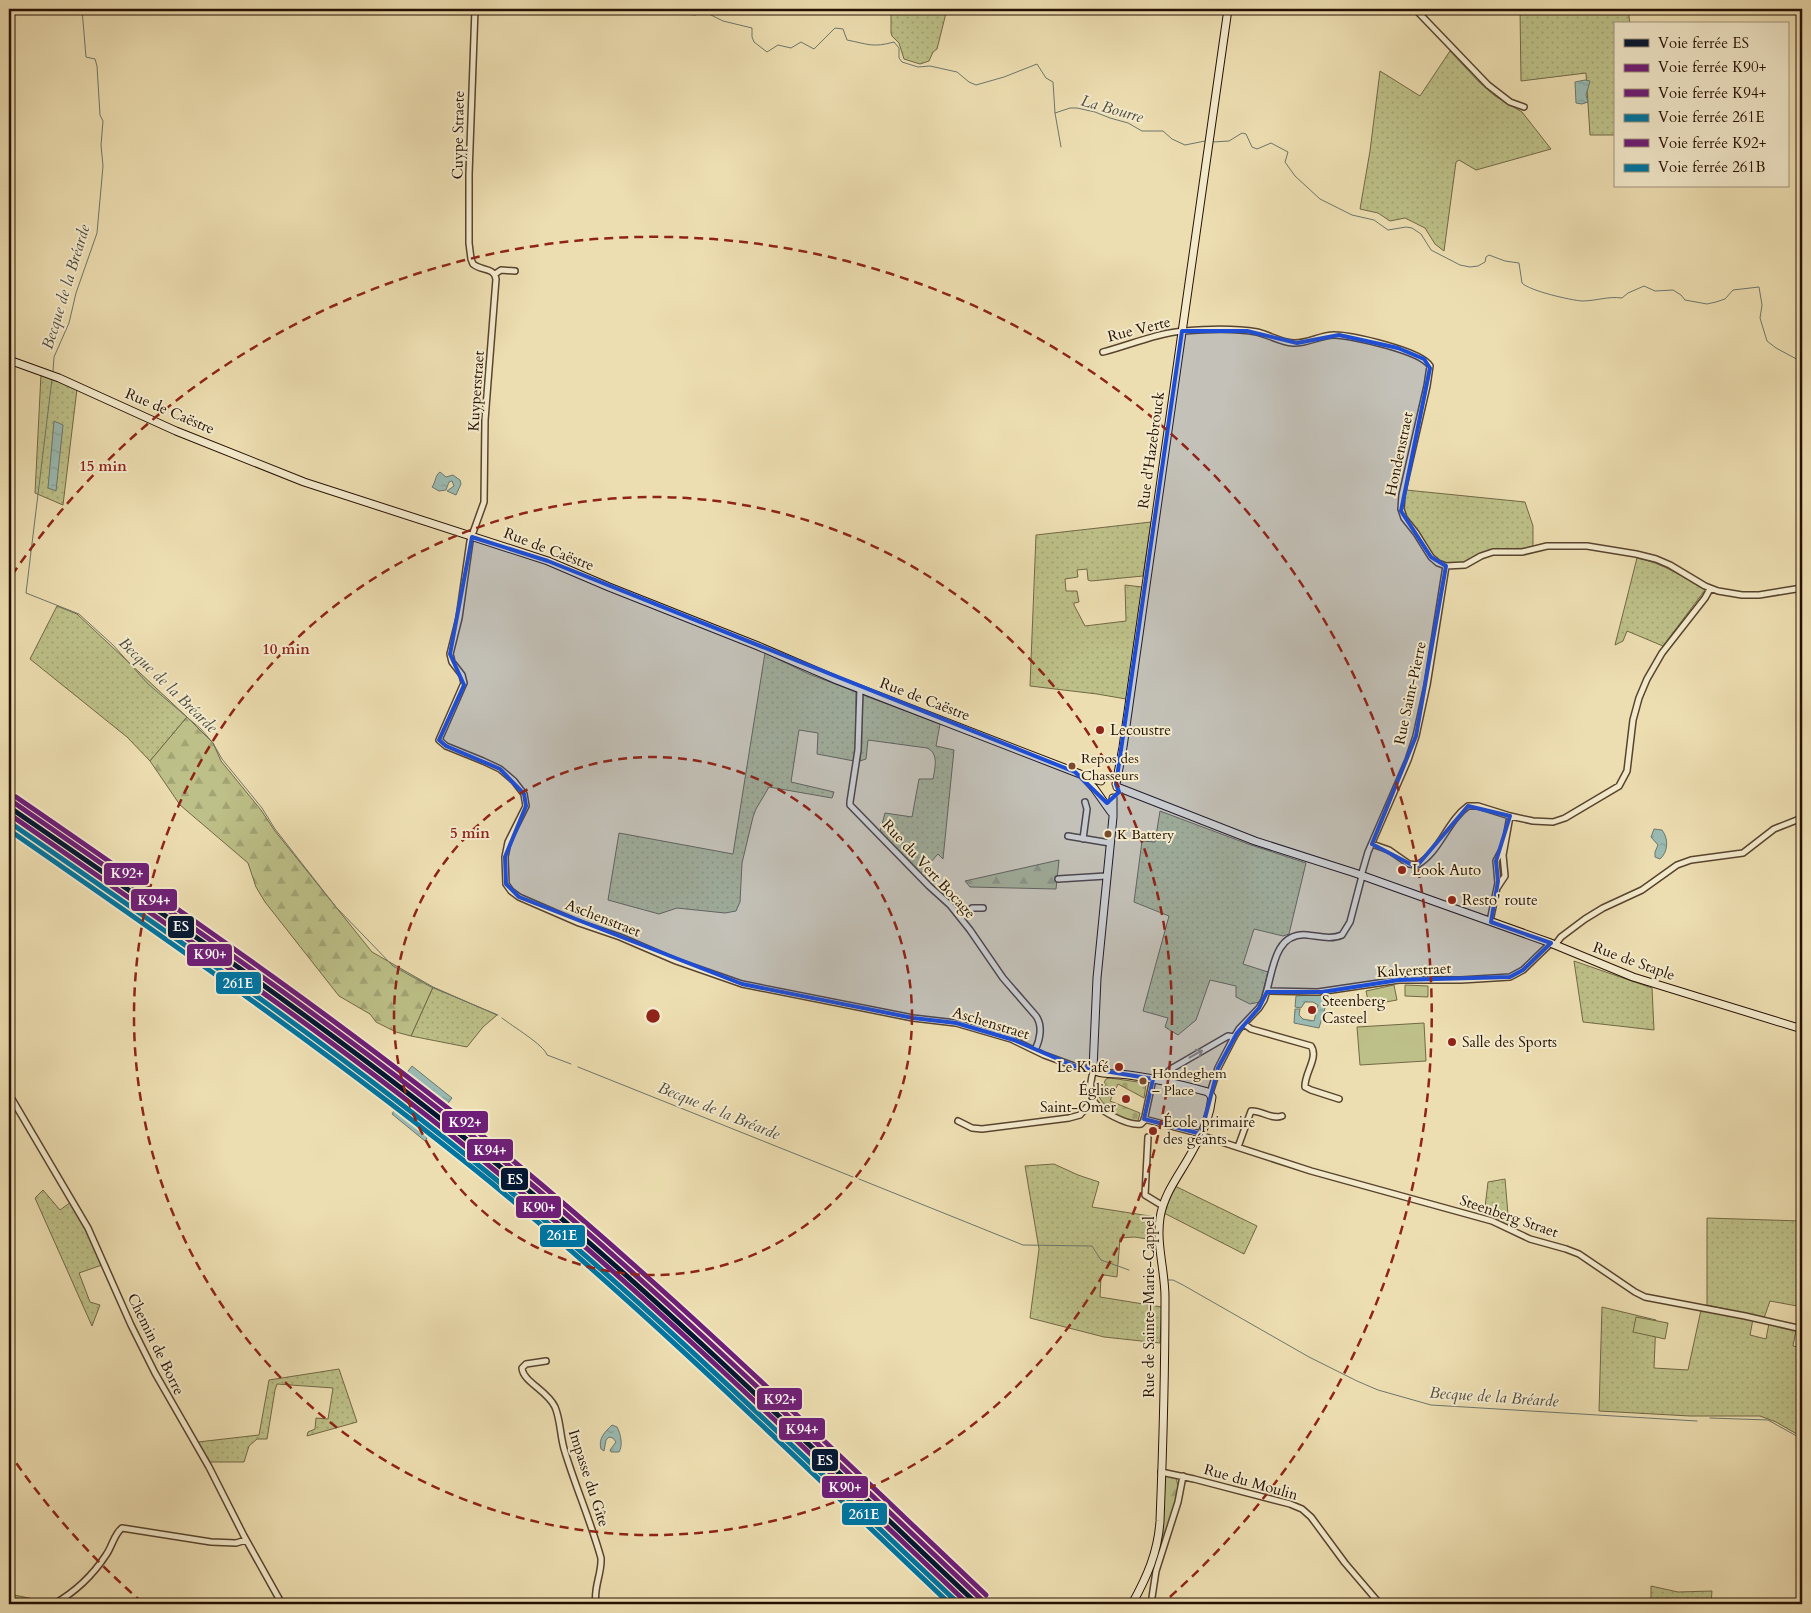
<svg xmlns="http://www.w3.org/2000/svg" width="1811" height="1613" viewBox="0 0 1811 1613" font-family="Cardo,serif">
<defs>
<pattern id="grass-dots" width="8" height="8" patternUnits="userSpaceOnUse" patternTransform="scale(1.25)"><rect width="8" height="8" fill="#bdc088"/><path d="M2 2h.1M6 6h.1" fill="none" stroke="#a2a474" stroke-width="1.8" stroke-linecap="round"/></pattern>
<pattern id="forest-firs" width="22" height="20" patternUnits="userSpaceOnUse" patternTransform="scale(1.25)"><rect width="22" height="20" fill="#bdc088"/><path d="M5 1l3.5 6h-7zM16 11l3.5 6h-7z" fill="#a2a474"/></pattern>
<pattern id="cemetery-stones" width="16" height="16" patternUnits="userSpaceOnUse" patternTransform="scale(1.25)"><rect width="16" height="16" fill="#bdc088"/><path d="M2 7V4a2 2 0 0 1 4 0v3zM10 15v-3a2 2 0 0 1 4 0v3z" fill="#a2a474"/></pattern>
<pattern id="water-ripples" width="26" height="14" patternUnits="userSpaceOnUse" patternTransform="scale(1.25)"><rect width="26" height="14" fill="#9abbb3"/><path d="M2 4q2-2 4 0t4 0M15 11q2-2 4 0t4 0" fill="none" stroke="#85a098"/></pattern>
</defs>
<rect width="100%" height="100%" fill="#eddeb1"/>
<filter id="stains"><feTurbulence type="fractalNoise" baseFrequency=".004" numOctaves="4"/><feColorMatrix values="0 0 0 0 .2 0 0 0 0 .09 0 0 0 0 .02 0 0 0 .5 -.17"/></filter>
<radialGradient id="worn" r=".72"><stop offset=".6" stop-color="#630" stop-opacity="0"/><stop offset="1" stop-color="#630" stop-opacity=".3"/></radialGradient>
<path fill="url(#grass-dots)" stroke="#726846" d="M891 9H947L937 49 933 52 929 61 920 64 904 59 899 43 892 36 891 33Z
M1520 9H1628L1630 24H1615V135H1590L1586 73 1521 81Z
M1450 51 1479 82 1495 96 1522 112 1551 149 1476 170 1459 160 1456 162 1444 251 1435 244 1425 228 1405 218 1390 221 1378 213 1360 209 1370 151 1380 71 1420 96Z
M41 374 77 389 63 505 35 493Z
M1406 490 1525 502 1533 526V548L1511 551 1489 550 1463 564H1447L1440 562 1431 555 1404 515 1403 505Z
M1151 522 1143 576 1091 581 1088 580 1087 569 1077 570 1078 577 1065 579 1066 591H1077L1079 602 1074 603V605L1085 626 1126 621 1125 585 1142 587 1126 699 1097 694 1030 686 1036 535Z
M1637 558C1663 563 1683 577 1705 590L1663 646 1627 631 1623 641 1615 645Z
M57 606 77 614 187 717 150 761 127 737 30 659Z
M765 653 809 674 856 692V735L854 761 817 754 818 733 799 730 791 782 834 792 832 798 769 787 756 809 753 817 742 863 740 902 736 911 725 913 677 908 659 914 608 900 619 833 733 854Z
M863 695 940 724 936 746 954 750 943 859 938 854 920 874 880 832 885 813 912 817 919 779H933C935 768 939 753 927 748L868 740 866 759 860 761Z
M1160 811 1248 844 1306 863 1289 934 1283 936 1254 929 1243 964 1268 972 1260 1002 1250 1004 1236 997V986L1210 980 1196 1020 1178 1035 1165 1027 1168 1018 1143 1011 1169 916 1134 902 1142 841 1155 842Z
M1574 961 1652 988 1654 1030 1583 1022Z
M433 987 497 1015 483 1027 467 1047 411 1036Z
M1054 1164 1078 1175 1099 1182 1092 1207 1156 1217 1155 1240 1134 1237 1120 1238 1117 1277 1104 1275 1101 1277 1100 1297 1162 1307 1160 1343 1104 1337 1030 1318 1039 1249 1025 1166Z
M1505 1179 1509 1226 1484 1216 1488 1182Z
M1175 1186 1257 1226 1244 1254 1164 1213Z
M43 1190 60 1210 71 1202 87 1230 102 1265 79 1273 90 1302 100 1305 92 1326 35 1198Z
M1707 1218 1801 1221 1797 1306 1770 1301 1764 1318 1707 1305Z
M1602 1307 1656 1320 1654 1368 1688 1370 1701 1310 1753 1319 1750 1335 1766 1339 1769 1323 1796 1330 1793 1346 1802 1348V1437L1776 1422 1760 1416H1690L1599 1411Z
M339 1369 357 1422 307 1436 308 1432 315 1429 316 1418 328 1419 333 1388 277 1384 275 1390 267 1439H257L249 1446 244 1462H210L198 1442 259 1435 269 1380Z
M1651 1586 1678 1592 1712 1591 1711 1604H1651Z
M9 1594 54 1603 51 1604H9Z"/>
<path fill="url(#forest-firs)" stroke="#726846" d="M187 717 213 743 221 761 261 810 275 831 372 952 433 987 411 1036 396 1032 376 1022 370 1014 339 996 265 902 256 887 248 863 180 805 150 761Z
M1059 860 1056 889 970 887 965 881Z
M1164 1475H1174C1185 1489 1169 1526 1164 1542L1160 1541Z"/>
<path fill="url(#cemetery-stones)" stroke="#726846" d="M1110 1078 1145 1083 1146 1085 1144 1098 1118 1084 1110 1101 1140 1113 1138 1121 1135 1122C1117 1115 1108 1113 1098 1095L1106 1079Z"/>
<path fill="#bdc088" stroke="#726846" d="M1394 985 1397 1000 1369 1005 1366 991Z
M1405 985 1428 986V997L1405 996Z
M1424 1023 1426 1061 1360 1065 1357 1027Z
M1636 1317 1668 1323 1665 1339 1633 1332Z"/>
<path fill="url(#water-ripples)" stroke="#6c776d" d="M1585 80 1590 81 1586 95 1588 102 1582 104 1576 103 1575 82Z
M54 421 63 425 56 491 48 488Z
M440 472 446 477 453 475 460 480 461 484 456 495 447 491 454 486 452 481 449 482 446 490 439 491 432 487C436 482 435 475 440 472Z
M1654 829 1662 830C1669 839 1668 852 1660 859L1655 857V852L1658 845 1651 837Z
M1326 994 1328 998 1319 1028 1294 1023 1295 1009H1300L1299 1015 1303 1019 1314 1021 1318 1005 1313 1002H1305L1301 1008 1295 1007 1296 996Z
M412 1066 452 1098 445 1107 405 1075Z
M400 1101 434 1127 425 1141 392 1114Z
M612 1425 617 1427C621 1434 623 1446 619 1452H611L610 1450 616 1442 613 1438 609 1437 606 1440 604 1451 601 1449C598 1438 605 1432 612 1425Z"/>
<g fill="none" stroke-linecap="round" stroke-linejoin="round">
<path stroke="#60665b" stroke-width="1" d="M401 1110 425 1127V1132H422L400 1114Z"/>
<path stroke="#6c776d" stroke-width="1" d="M662 9 661 11 664 12 695 15 705 12 723 21 752 28V37L754 42 767 52 778 45 791 48 801 42 814 49 835 28 843 29 847 40C868 44 872 48 894 42L899 48V58L902 62 918 67 930 66 957 72 969 82 976 85 1004 77 1037 64 1046 78 1053 82 1055 113 1070 108H1077L1095 112 1110 118 1128 123 1142 131H1163L1172 139 1185 145 1205 141
M1055 113 1061 147
M1213 142 1229 141 1242 133 1246 134 1252 147 1257 149 1271 143 1288 152 1285 162 1295 176 1320 199 1352 215 1374 220 1388 230 1406 227 1412 228 1421 234 1431 250 1460 265 1470 267 1478 266 1485 262 1486 257 1489 255 1505 261 1519 263 1522 283C1530 291 1570 300 1582 301 1596 301 1608 296 1622 298L1628 293 1644 286 1655 291 1673 290 1681 295 1685 300 1707 304 1716 302 1725 299 1733 290 1759 287 1762 305 1760 318 1767 341 1776 348 1802 362
M53 371 54 357 69 323 76 293 97 233 103 166 101 145 103 121 100 115 97 66 95 59 86 57 82 9
M52 379 26 593 79 614 113 645 148 684 201 729 213 743 222 759 262 808 275 829 336 907 393 966 431 987 498 1015
M502 1018C512 1026 544 1045 547 1055L571 1064
M578 1067 853 1177
M859 1179 1023 1245 1092 1246 1101 1260 1129 1270
M1168 1280H1173L1183 1285 1309 1357 1357 1381 1378 1390 1431 1405 1697 1421
M1710 1418 1768 1420 1802 1439"/>
<defs>
<path id="street" d="M475 9 469 174V243L471 259 473 264C481 271 494 267 496 279L485 420 484 502 470 541 459 618 450 654 452 662 462 675 464 683 439 740 446 746 483 761 500 769 514 781 524 794 526 806 508 842 505 857 506 884 511 891 519 897 579 923 620 937 676 961 742 984 913 1018 956 1023 1011 1039 1044 1055 1074 1066 1094 1070C1091 1077 1089 1090 1092 1097 1096 1111 1129 1126 1141 1124L1144 1121 1153 1079
M1415 9 1488 85 1510 102 1524 107
M495 274 501 270 515 271
M1103 352C1130 345 1157 333 1184 331 1207 329 1234 328 1257 332 1269 335 1281 342 1293 343 1307 344 1320 335 1334 335 1351 335 1422 351 1430 366L1427 386 1402 495 1401 509 1404 518 1416 533 1431 557 1438 563 1446 566 1465 565 1481 556 1493 552H1522L1547 546H1587L1636 554 1656 559 1670 565 1705 586 1718 591 1742 595H1759L1802 588
M860 689 858 750 850 802V805L929 886 950 905 970 930 1003 978 1036 1016C1043 1026 1040 1040 1035 1050
M1068 836 1110 843
M1083 839 1087 809 1085 802
M1372 844 1389 850 1409 864 1417 865C1440 852 1447 821 1468 806H1478L1510 816 1533 821 1553 822 1565 818 1619 786 1627 771 1633 720 1639 698 1647 679 1662 653 1705 598 1710 589
M1361 876 1368 852 1408 760 1416 736 1427 685 1446 566
M1058 879 1106 876
M1497 888 1505 876 1503 855 1510 816
M961 918 972 908H983
M1490 921 1498 883 1496 861 1504 846
M1555 945 1561 937 1585 919 1603 908 1642 890 1677 865 1691 860 1743 853 1774 829 1802 818
M1267 991 1318 992 1399 980H1461L1510 977 1523 970 1551 943
M1244 1024 1251 1029 1311 1046C1319 1057 1304 1074 1305 1087L1311 1090 1339 1099
M1165 1082 1167 1073 1171 1069 1228 1036 1234 1037
M1210 1093 1218 1068 1234 1037 1239 1029 1259 1008 1264 1000C1273 976 1272 932 1307 935 1318 936 1331 940 1342 935L1350 922 1362 876
M9 1094 88 1228 131 1325 155 1373 209 1467 244 1536 282 1604
M1144 1119 1201 1134
M958 1121 972 1128 982 1129 1069 1118 1080 1115 1093 1100
M1200 1135 1311 1171 1492 1221 1530 1239 1566 1249 1579 1254 1635 1292 1645 1297 1745 1316 1802 1329
M1148 1137 1145 1195 1163 1206
M1238 1147 1251 1111C1261 1110 1271 1120 1282 1116
M546 1361 526 1364 522 1368C523 1382 547 1390 555 1407 561 1421 560 1438 565 1452 576 1488 591 1522 601 1558 602 1574 593 1588 596 1604
M1161 1472 1194 1479 1290 1504 1302 1509 1311 1517 1345 1563 1380 1604
M54 1604C75 1592 93 1575 106 1555 112 1547 114 1534 122 1528L211 1542 236 1543 246 1540
M1151 1604 1156 1571 1178 1502 1183 1476"/>
<path id="secondary" d="M9 360 59 378 176 431 304 482 548 561 609 587 758 646 837 680 1093 779 1101 781
M1084 777 1094 788 1111 812
M1116 784 1123 747 1228 9
M1117 787 1255 841 1355 873 1548 942 1633 977 1802 1029
M1113 798V817L1097 978 1093 1069C1099 1075 1111 1073 1119 1074 1149 1077 1179 1084 1208 1092L1212 1097C1210 1115 1202 1135 1193 1150 1181 1173 1164 1192 1160 1218 1156 1244 1165 1271 1165 1297 1165 1371 1163 1446 1160 1521 1158 1552 1147 1577 1132 1604"/>
</defs>
<use href="#street" stroke="#58442e" stroke-width="8"/>
<use href="#secondary" stroke="#261103" stroke-width="9"/>
<use href="#street" stroke="#f3eacc" stroke-width="5"/>
<use href="#secondary" stroke="#f3eacc" stroke-width="7"/>
<defs>
<path id="rail-1" d="M9 807C177 923 345 1039 503 1169 668 1306 821 1457 977 1604"/>
<path id="rail-2" d="M9 814C175 930 342 1044 498 1173 662 1308 814 1458 968 1604"/>
<path id="rail-3" d="M13 802C180 918 349 1034 507 1164 672 1301 825 1452 981 1599"/>
<path id="rail-4" d="M9 822C173 936 338 1050 493 1177 656 1311 806 1460 959 1604"/>
<path id="rail-5" d="M16 797C184 913 353 1029 511 1159 676 1296 830 1447 986 1595"/>
<path id="rail-6" d="M9 830C172 943 335 1056 489 1181 650 1314 799 1461 950 1604"/>
</defs>
<use href="#rail-1" stroke="#f3eacc" stroke-width="9"/>
<use href="#rail-2" stroke="#f3eacc" stroke-width="9"/>
<use href="#rail-3" stroke="#f3eacc" stroke-width="9"/>
<use href="#rail-4" stroke="#f3eacc" stroke-width="9"/>
<use href="#rail-5" stroke="#f3eacc" stroke-width="9"/>
<use href="#rail-6" stroke="#f3eacc" stroke-width="9"/>
<use href="#rail-1" stroke="#011633" stroke-width="5"/>
<use href="#rail-2" stroke="#6e1e78" stroke-width="5"/>
<use href="#rail-3" stroke="#6e1e78" stroke-width="5"/>
<use href="#rail-4" stroke="#0075a1" stroke-width="5"/>
<use href="#rail-5" stroke="#6e1e78" stroke-width="5"/>
<use href="#rail-6" stroke="#0075a1" stroke-width="5"/>
</g>
<defs><path id="oneway-shaft" d="M-6 0H5M1.5-3L5.5 0L1.5 3" fill="none" stroke-width="1.6" stroke-linecap="round" stroke-linejoin="round" transform="scale(1.25)"/></defs>
<use stroke="#978872" href="#oneway-shaft" transform="translate(1196 1054) rotate(-29)"/>
<path fill="#1d4ed8" fill-opacity="0.2" stroke="#1d4ed8" stroke-width="4" stroke-linejoin="round" d="M1182 331H1247L1297 343 1339 335 1398 348 1424 359 1430 368 1401 511 1431 557 1446 566 1416 736 1372 844 1416 867 1468 806 1510 816 1496 861 1498 881 1491 922 1551 943 1523 970 1510 977 1399 980 1322 992H1267L1259 1008 1237 1033 1218 1068 1201 1134 1144 1119 1153 1079 1074 1066 1014 1040 956 1023 913 1018 742 984 519 897 506 884 505 857 526 806 524 794 500 769 446 746 439 740 464 685 450 654 472 537 548 561 1075 772 1107 803 1119 792 1116 784Z"/>
<g fill="none" stroke="#8f2418" stroke-width="2.5" stroke-dasharray="9 6">
<circle cx="653" cy="1016" r="259"/>
<circle cx="653" cy="1016" r="519"/>
<path d="M143 1603A778 778 0 0 1 12 1457M12 575A778 778 0 1 1 1163 1603"/>
</g>
<g fill="#8f2418" stroke="#f3eacc" stroke-width="2">
<circle cx="1100" cy="730" r="5"/>
<circle cx="1402" cy="870" r="5"/>
<circle cx="1452" cy="900" r="5"/>
<circle cx="1312" cy="1010" r="5"/>
<circle cx="1452" cy="1042" r="5"/>
<circle cx="1119" cy="1067" r="5"/>
<circle cx="1126" cy="1099" r="5"/>
<circle cx="1153" cy="1131" r="5"/>
</g>
<g fill="#7a4b2a" stroke="#f3eacc" stroke-width="2">
<circle cx="1072" cy="766" r="4.5"/>
<circle cx="1108" cy="834" r="4.5"/>
<circle cx="1143" cy="1081" r="4.5"/>
</g>
<g text-anchor="middle" dominant-baseline="central" stroke-width="4" stroke-linejoin="round" paint-order="stroke">
<g font-size="14" fill="#261103" stroke="#f3eacc" text-anchor="start">
<text x="1081" y="758">Repos des<tspan x="1081" dy="17">Chasseurs</tspan></text>
<text x="1117" y="834">K Battery</text>
<text x="1152" y="1073">Hondeghem<tspan x="1152" dy="17">– Place</tspan></text>
</g>
<g font-size="15" fill="#261103" stroke="#f3eacc">
<text transform="translate(458 135) rotate(-89)">Cuype Straete</text>
<text transform="translate(1139 329) rotate(-14)">Rue Verte</text>
<text transform="translate(476 391) rotate(-86)">Kuyperstraet</text>
<text transform="translate(170 411) rotate(23)">Rue de Caëstre</text>
<text transform="translate(1151 450) rotate(-82)">Rue d'Hazebrouck</text>
<text transform="translate(1399 454) rotate(-78)">Hondenstraet</text>
<text transform="translate(549 549) rotate(21)">Rue de Caëstre</text>
<text transform="translate(1410 693) rotate(-78)">Rue Saint-Pierre</text>
<text transform="translate(925 699) rotate(21)">Rue de Caëstre</text>
<text transform="translate(929 869) rotate(47)">Rue du Vert Bocage</text>
<text transform="translate(603 918) rotate(21)">Aschenstraet</text>
<text transform="translate(1634 961) rotate(20)">Rue de Staple</text>
<text transform="translate(1414 970) rotate(-3)">Kalverstraet</text>
<text transform="translate(991 1023) rotate(17)">Aschenstraet</text>
<text transform="translate(1509 1216) rotate(19)">Steenberg Straet</text>
<text transform="translate(1149 1307) rotate(-90)">Rue de Sainte-Marie-Cappel</text>
<text transform="translate(156 1344) rotate(64)">Chemin de Borre</text>
<text transform="translate(589 1478) rotate(72)">Impasse du Gîte</text>
<text transform="translate(1251 1482) rotate(16)">Rue du Moulin</text>
</g>
<g font-size="15" fill="#261103" stroke="#f3eacc" text-anchor="start">
<text x="1110" y="730">Lecoustre</text>
<text x="1412" y="870">Look Auto</text>
<text x="1462" y="900">Resto' route</text>
<text x="1322" y="1001">Steenberg<tspan x="1322" dy="17">Casteel</tspan></text>
<text x="1462" y="1042">Salle des Sports</text>
<text x="1109" y="1067" text-anchor="end">Le K'afé</text>
<text x="1116" y="1090" text-anchor="end">Église<tspan x="1116" dy="17">Saint-Omer</tspan></text>
<text x="1163" y="1122">École primaire<tspan x="1163" dy="17">des géants</tspan></text>
</g>
<g font-size="16" font-style="italic" fill="#4f4c41" stroke="#f3eacc">
<text transform="translate(1112 109) rotate(16)">La Bourre</text>
<text transform="translate(66 287) rotate(-73)">Becque de la Bréarde</text>
<text transform="translate(168 685) rotate(44)">Becque de la Bréarde</text>
<text transform="translate(719 1111) rotate(22)">Becque de la Bréarde</text>
<text transform="translate(1494 1397) rotate(4)">Becque de la Bréarde</text>
</g>
</g>
<circle cx="653" cy="1016" r="8" fill="#8f2418" stroke="#f3eacc" stroke-width="2.5"/>
<g font-size="15" text-anchor="middle" font-weight="bold" fill="#8f2418" stroke="#f3eacc" stroke-width="4" stroke-linejoin="round" paint-order="stroke">
<text x="103" y="471">15 min</text>
<text x="286" y="654">10 min</text>
<text x="470" y="838">5 min</text>
</g>
<g stroke="#f3eacc" stroke-width="2">
<rect x="103" y="862" width="47" height="24" rx="5" fill="#6e1e78"/>
<rect x="130" y="888" width="48" height="24" rx="5" fill="#6e1e78"/>
<rect x="167" y="915" width="28" height="24" rx="5" fill="#011633"/>
<rect x="186" y="943" width="47" height="24" rx="5" fill="#6e1e78"/>
<rect x="215" y="971" width="47" height="24" rx="5" fill="#0075a1"/>
<rect x="441" y="1110" width="48" height="24" rx="5" fill="#6e1e78"/>
<rect x="466" y="1138" width="48" height="24" rx="5" fill="#6e1e78"/>
<rect x="500" y="1167" width="29" height="24" rx="5" fill="#011633"/>
<rect x="515" y="1195" width="47" height="24" rx="5" fill="#6e1e78"/>
<rect x="539" y="1224" width="47" height="24" rx="5" fill="#0075a1"/>
<rect x="756" y="1387" width="47" height="24" rx="5" fill="#6e1e78"/>
<rect x="778" y="1417" width="48" height="24" rx="5" fill="#6e1e78"/>
<rect x="811" y="1448" width="28" height="24" rx="5" fill="#011633"/>
<rect x="821" y="1475" width="48" height="24" rx="5" fill="#6e1e78"/>
<rect x="841" y="1502" width="47" height="24" rx="5" fill="#0075a1"/>
</g>
<g font-size="14" text-anchor="middle" font-weight="bold" fill="#fff">
<text x="127" y="878">K92+</text>
<text x="154" y="905">K94+</text>
<text x="181" y="931">ES</text>
<text x="210" y="959">K90+</text>
<text x="238" y="988">261E</text>
<text x="465" y="1127">K92+</text>
<text x="490" y="1155">K94+</text>
<text x="515" y="1184">ES</text>
<text x="539" y="1212">K90+</text>
<text x="562" y="1240">261E</text>
<text x="780" y="1404">K92+</text>
<text x="802" y="1434">K94+</text>
<text x="825" y="1465">ES</text>
<text x="845" y="1492">K90+</text>
<text x="864" y="1519">261E</text>
</g>
<rect width="1811" height="1613" fill="none" stroke="#eddeb1" stroke-width="30"/>
<rect x="10" y="10" width="1791" height="1593" fill="none" stroke="#261103" stroke-width="2.5"/>
<rect x="15" y="15" width="1781" height="1583" fill="none" stroke="#261103"/>
<rect x="1614" y="22" width="175" height="165" fill="#f3eacc" stroke="#a1937c"/>
<rect x="1624" y="39" width="25" height="8" fill="#011633" stroke="#a1937c"/>
<text x="1658" y="48" font-size="15" fill="#261103">Voie ferrée ES</text>
<rect x="1624" y="64" width="25" height="8" fill="#6e1e78" stroke="#a1937c"/>
<text x="1658" y="72" font-size="15" fill="#261103">Voie ferrée K90+</text>
<rect x="1624" y="89" width="25" height="8" fill="#6e1e78" stroke="#a1937c"/>
<text x="1658" y="98" font-size="15" fill="#261103">Voie ferrée K94+</text>
<rect x="1624" y="114" width="25" height="8" fill="#0075a1" stroke="#a1937c"/>
<text x="1658" y="122" font-size="15" fill="#261103">Voie ferrée 261E</text>
<rect x="1624" y="139" width="25" height="8" fill="#6e1e78" stroke="#a1937c"/>
<text x="1658" y="148" font-size="15" fill="#261103">Voie ferrée K92+</text>
<rect x="1624" y="164" width="25" height="8" fill="#0075a1" stroke="#a1937c"/>
<text x="1658" y="172" font-size="15" fill="#261103">Voie ferrée 261B</text>
<rect width="100%" height="100%" filter="url(#stains)"/>
<rect width="100%" height="100%" fill="url(#worn)"/>
</svg>
